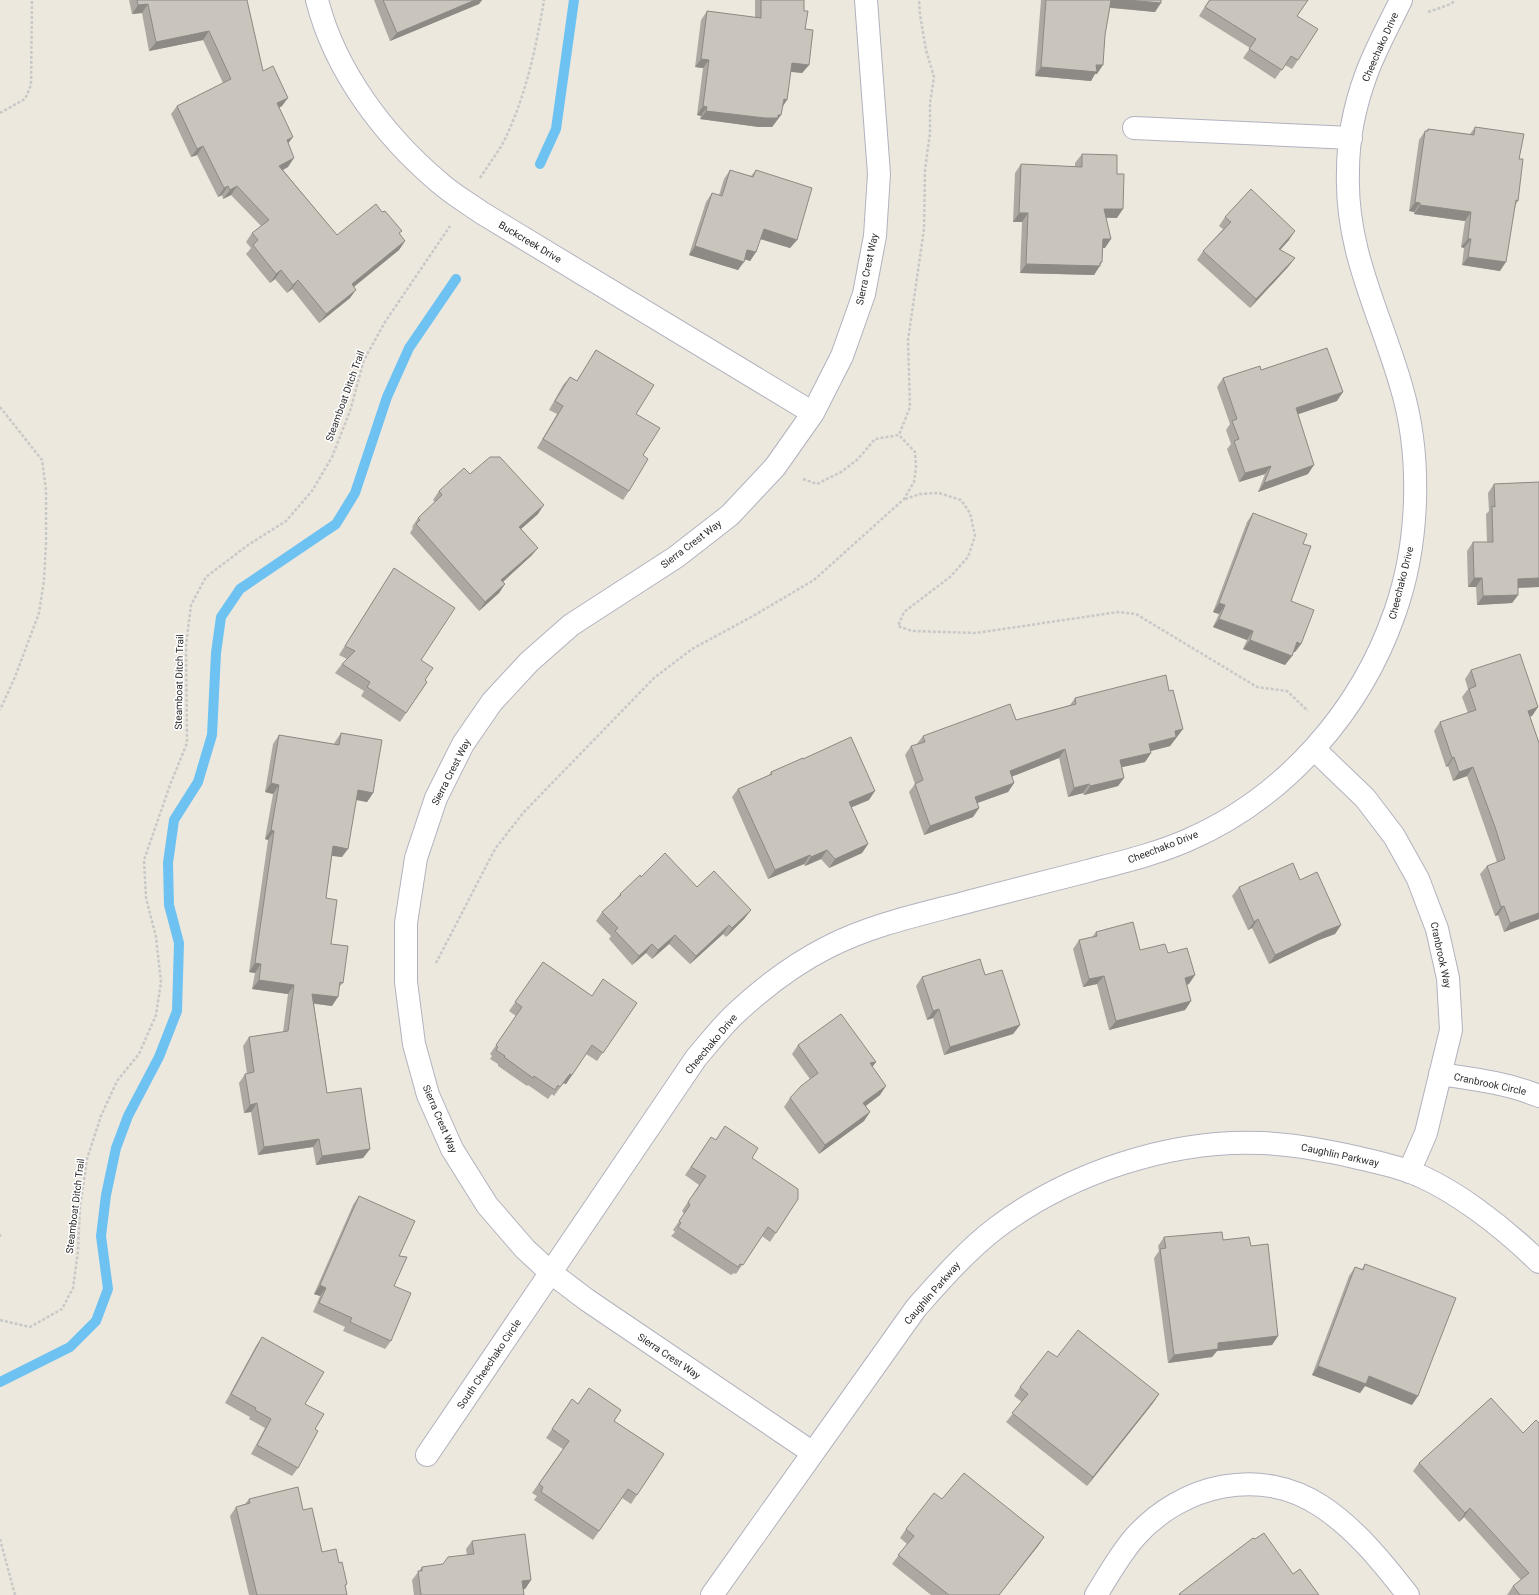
<svg xmlns="http://www.w3.org/2000/svg" width="1539" height="1595" viewBox="0 0 1539 1595" font-family="Roboto,sans-serif">
<rect width="100%" height="100%" fill="#ede8dd"/>
<g fill="none" stroke-linecap="round" stroke-linejoin="round">
<path stroke="#6dc2f2" stroke-width="10" d="M540 164 556 129 574 0
M0 1382 70 1347 96 1321 108 1289 101 1236 106 1195 116 1148 128 1116 159 1057 177 1011 179 943 169 905 168 863 174 820 198 782 212 735 216 653 221 617 240 589 336 524 355 493 387 397 409 348 456 279"/>
<defs>
<path id="minor" d="M317 0C335 71 384 136 440 183 452 194 468 203 482 213L813 413
M1134 128 1351 138
M1314 749 1365 798 1394 836 1418 879 1437 929 1448 978 1451 1030 1426 1133 1409 1172
M1440 1074C1473 1079 1507 1083 1539 1096
M813 1453 587 1300 550 1272 525 1249 487 1205 452 1149 428 1095 414 1044 406 982V923L416 858 436 798 463 744 492 702 529 662 571 625 676 557 730 515 775 467 813 413 842 356 864 294 875 236 879 174 866 0
M427 1455 696 1058C709 1043 722 1026 736 1013 764 987 794 964 828 947 873 924 923 914 971 901 1010 891 1049 881 1088 871 1122 862 1156 854 1188 840 1285 798 1361 711 1395 612 1419 544 1422 458 1402 389 1381 314 1345 252 1348 171 1348 139 1355 105 1366 75 1375 50 1389 25 1401 0
M712 1595 916 1308C941 1280 966 1251 996 1228 1069 1173 1171 1139 1262 1143 1290 1144 1318 1149 1346 1155 1367 1160 1388 1164 1408 1171 1454 1188 1504 1228 1539 1262
M1096 1595C1108 1576 1120 1554 1135 1537 1182 1484 1260 1466 1321 1506 1356 1529 1383 1563 1408 1595"/>
</defs>
<use href="#minor" stroke="#b1b2bf" stroke-width="24"/>
<path stroke="#c8c8c8" stroke-width="2.5" stroke-dasharray="3 2" stroke-linecap="butt" d="M1428 12 1451 4 1455 0
M0 113 25 99 31 85 32 0
M480 178C488 165 498 153 505 139 526 95 536 48 544 0
M0 407 42 460 46 490V543L44 580 39 613 15 677 0 710
M803 479 817 484 841 472 858 459 875 439 899 435 910 407 908 340 924 229 925 170 930 133V103L934 77 926 50 920 15 919 0
M905 499 920 494 939 493 961 500 970 513 975 536 968 557 950 577 904 612 898 626 912 631 976 633 1118 612 1136 614 1257 687 1287 691 1308 711
M436 963 495 849 523 813 654 678 692 649 753 616 814 580 904 499 914 482 916 468 915 452 899 435
M0 1234V1238
M0 1320 30 1327 62 1309 73 1288 78 1251 80 1207 87 1159 101 1116 117 1081 139 1054 156 1015 161 982 156 937 146 898 144 860 170 785 187 743 186 646 191 605 206 577 248 545 286 521 312 491 332 457 350 411 364 360 385 322 450 226
M0 1539 15 1595"/>
<use href="#minor" stroke="#fff" stroke-width="22"/>
</g>
<path fill="#ada9a2" d="M129 0H247L263 71 282 106 279 108 288 143V167L283 170 337 235 399 234 405 241 399 250 354 287 350 298 319 323 292 289 287 293 275 279 270 283 246 254 251 248 246 242 252 233 261 226 231 195 223 199 222 195 218 197 197 155 191 157 171 114 177 106 223 83 203 40 149 51 142 13 132 14Z
M374 0H482L479 4 390 41Z
M755 0H804V11L809 65 802 73 791 72 782 107 781 115 772 127H759L700 119 701 116 697 115 703 68 695 67 701 20 707 11 755 18Z
M1041 0H1161L1155 12 1110 8 1097 74H1095L1091 81 1035 76Z
M1209 0H1308L1297 16 1298 60 1292 69 1285 65 1275 79 1243 58 1250 48 1199 16Z
M1475 127 1519 159 1518 201 1516 204 1500 271 1462 265 1464 248 1461 247 1465 221 1414 214V212L1409 211 1419 140 1425 131H1426L1428 129 1470 134Z
M1082 154 1117 218H1106L1105 248H1103L1100 266 1094 275 1020 273 1022 222H1013L1015 173 1021 164 1075 167V163Z
M730 170 751 176 756 170 797 240 790 248 760 239 756 252 750 261 744 259 738 270 689 255 706 202 712 193 719 195 724 179Z
M1225 217 1289 240 1280 250 1295 258 1288 267 1250 308 1197 260 1203 251 1223 229 1219 226Z
M596 350 636 414 643 455 629 491 623 500 537 448 557 414 549 410 563 385 570 377 577 381Z
M1261 370 1337 401 1298 414 1308 474 1258 492 1265 474 1239 482 1227 449 1231 444 1226 430 1230 424 1217 387 1223 378Z
M470 474 538 514 521 529 538 548 531 556 503 582 505 584 499 593 479 611 410 533 413 528 412 527 418 518 435 502 433 500 439 491Z
M1539 482V587L1518 588V595L1512 603 1477 605 1476 587H1468L1467 551 1473 542H1487L1486 514 1489 511 1488 493 1494 484Z
M1253 513 1303 544 1291 601 1301 644 1295 652H1293L1292 656 1285 665 1243 649 1247 640 1213 627 1219 614 1213 612 1247 522Z
M394 568 421 660 425 680 427 682 400 722 361 696 364 691 335 673 342 664 347 659 339 655Z
M1471 670 1538 707 1532 716H1530L1539 743V919L1504 932 1498 915 1495 916 1480 874 1487 866 1497 862 1488 836 1467 776 1453 781 1448 766 1446 767 1434 731 1440 722 1468 713 1462 697 1468 689 1465 679Z
M1169 691 1183 729 1170 746 1151 751V753L1145 762 1122 767 1124 778 1118 786 1084 795 1083 793 1068 797 1059 758 1011 777 1014 783 1008 792 977 803 979 808 973 817 924 835 909 792 915 784 905 755 911 746 916 745 923 736 1016 720 1070 705 1075 698Z
M341 733 373 793 367 802 356 800 342 857 332 856 326 898 331 944 343 983 339 987 332 1006 314 1004 327 1093 370 1149 363 1158 316 1165 313 1147 258 1155 251 1112 244 1113 239 1083 245 1074H247L243 1046 249 1037 283 1032 288 994 252 989 255 973 249 972 268 840 265 839 273 794 265 792 273 744 279 735 334 744 335 742Z
M803 759 869 800 851 807 868 844 862 853 829 868 821 859 805 866 804 864 768 879 732 797 738 789 769 775 771 772Z
M641 877 697 887 751 910 744 919 726 937 723 934 690 964 669 944 652 959 646 953 632 965 609 939 611 936 596 921 602 912 615 900 620 894Z
M1300 880 1341 925 1335 934 1319 940 1269 964 1252 928 1248 930 1232 896 1239 887Z
M1096 932 1140 950 1168 953 1189 984 1186 985 1191 1001 1185 1010 1109 1030 1097 984 1083 987 1073 949 1079 940 1092 937Z
M543 962 592 996 637 1003 597 1061 586 1054 566 1084 563 1083 554 1096 552 1094 548 1099 528 1085 527 1086 498 1066V1064L490 1059 492 1056 490 1054 516 1016 509 1011Z
M985 975 1020 1025 1013 1034 944 1055 933 1018 927 1020 916 986 922 977Z
M798 1045 876 1062 872 1067 880 1095 866 1106 870 1112 864 1121 819 1154 784 1107 790 1098 810 1079 792 1054Z
M725 1126 752 1158 798 1199 770 1242 762 1236 736 1274 734 1273 731 1275 671 1236 675 1232 673 1230 684 1214 682 1211 699 1185 685 1175 705 1146 716 1140Z
M359 1196 399 1256 394 1286 391 1341 385 1349 343 1331 345 1327 313 1312 320 1296 314 1294 353 1205Z
M1164 1237 1223 1240 1251 1246 1278 1336 1272 1345 1217 1351 1212 1357 1168 1363 1154 1258 1159 1251 1158 1246Z
M1365 1264 1412 1405 1365 1386 1360 1393 1312 1375 1349 1276 1355 1267 1362 1269Z
M262 1337 305 1404 315 1429 298 1468 292 1476 251 1454 265 1428 249 1419 250 1417 225 1403 256 1346Z
M1020 1387 1159 1394 1153 1403 1087 1486 1006 1422 1022 1402 1014 1396Z
M1491 1398 1539 1595H1507L1513 1586 1521 1580 1464 1517 1459 1522 1413 1471 1419 1463Z
M572 1399 578 1404 614 1421 664 1454 631 1504 622 1498 593 1540 534 1500 537 1496 532 1493 563 1449 546 1438Z
M249 1499 303 1510 322 1552 339 1563 347 1584 345 1586 347 1595H249L230 1516 236 1507 245 1504Z
M942 1499 1044 1537 1038 1546 999 1595H931L892 1564 907 1544 900 1538 906 1529Z
M472 1541 531 1580 525 1589H523L524 1595H414L412 1580 422 1567 443 1564 467 1555 466 1549Z"/>
<path fill="#8d8984" d="M475 0H482L479 4 390 41 397 33Z
M1110 0H1127L1161 3 1155 12 1105 7Z
M148 4 142 13 132 14 138 5Z
M209 31 203 40 149 51 156 42Z
M701 59 709 60 703 68 695 67Z
M792 63 809 65 802 73 786 71Z
M1096 65H1103L1097 74H1095L1091 81 1035 76 1041 67Z
M288 98 282 106 270 112 277 103Z
M784 99 787 100 781 109Z
M703 106 707 107 701 116 697 115Z
M706 111 778 115H781L772 127H759L700 119Z
M293 137 287 145V140Z
M203 146 197 155 191 157 197 149Z
M294 158 288 167 273 175 279 166Z
M228 186 222 195 218 197 224 188Z
M237 186 231 195 223 199 230 190Z
M1415 202 1420 203 1414 212 1409 211Z
M1420 205 1471 212 1465 221 1414 214Z
M1104 209H1123L1117 218 1098 217Z
M1019 213H1028L1022 222H1013Z
M764 229 797 240 790 248 757 238Z
M1295 231 1289 240 1273 258 1279 249Z
M1103 239H1111L1105 248H1097Z
M1468 239H1471L1464 248 1461 247Z
M405 241 399 250 346 293 352 284Z
M695 246 744 262 738 270 689 255Z
M747 250 756 252 750 261 741 258Z
M1468 257 1506 262 1500 271 1462 265Z
M1295 258 1288 267 1250 308 1256 299Z
M1102 262 1094 275 1020 273 1026 264Z
M281 270 275 279 270 283 276 274Z
M298 280 292 289 287 293 293 285Z
M356 290 350 298 319 323 326 314Z
M1343 392 1337 401 1290 417 1296 408Z
M1314 465 1308 474 1258 492 1264 483Z
M1271 466 1265 474 1239 482 1245 473Z
M544 505 538 514 513 536 519 527Z
M538 548 531 556 495 589 501 580Z
M1474 578H1482L1476 587H1468Z
M1539 578V587L1511 588 1518 579Z
M505 584 499 593 479 611 485 602Z
M1518 595 1512 603 1477 605 1483 596Z
M1219 603 1225 605 1219 614 1213 612Z
M1219 619 1253 631 1247 640 1213 627Z
M1250 640 1292 656 1285 665 1243 649Z
M1297 642 1301 644 1295 652 1290 651Z
M1538 707 1532 716 1521 719 1528 711Z
M1183 729 1170 746 1143 753 1149 744 1175 731Z
M1065 749 1059 758 1003 780 1010 771Z
M1151 753 1145 762 1114 769 1120 760Z
M1454 757 1448 766 1446 767 1452 758Z
M1473 767 1467 776 1453 781 1459 772Z
M1124 778 1118 786 1084 795 1090 786Z
M271 783 279 785 273 794 265 792Z
M1014 783 1008 792 969 806 975 797Z
M1089 784 1083 793 1068 797 1074 788Z
M358 790 373 793 367 802 352 799Z
M875 791 869 800 843 811 849 802Z
M979 808 973 817 924 835 930 826Z
M271 830 274 831 268 840 265 839Z
M868 844 862 853 829 868 835 859Z
M333 846 348 849 342 857 327 855Z
M827 850 821 859 805 866 811 857Z
M810 855 804 864 768 879 775 870Z
M1504 906 1498 915 1495 916 1501 907Z
M751 910 744 919 726 937 732 928Z
M1539 913V919L1504 932 1510 923Z
M1258 919 1252 928 1248 930 1254 922Z
M729 925 723 934 690 964 696 956Z
M1341 925 1335 934 1319 940 1269 964 1275 955 1325 931Z
M675 935 669 944 652 959 658 950Z
M652 944 646 953 632 965 639 956Z
M255 963 261 964 255 973 249 972Z
M1195 975 1189 984 1178 987 1185 978Z
M1104 976 1097 984 1083 987 1089 979Z
M259 980 294 985 288 994 252 989Z
M312 994 338 997 332 1006 306 1002Z
M1191 1001 1185 1010 1109 1030 1116 1021Z
M939 1009 933 1018 927 1020 933 1011Z
M1020 1025 1013 1034 944 1055 950 1047Z
M876 1062 870 1070V1063Z
M570 1074 572 1075 566 1084 563 1083 554 1096Z
M886 1086 880 1095 857 1112 863 1103Z
M257 1103 251 1112 244 1113 250 1105Z
M870 1112 864 1121 819 1154 825 1145Z
M319 1139 313 1147 258 1155 264 1147Z
M370 1149 363 1158 316 1165 322 1156Z
M320 1285 326 1288 320 1296 314 1294Z
M1278 1336 1272 1345 1217 1351 1212 1357 1168 1363 1174 1355 1218 1343Z
M1318 1366 1369 1376 1418 1396 1412 1405 1365 1386 1360 1393 1312 1375Z
M1159 1394 1153 1403 1087 1486 1093 1477Z
M1470 1508 1464 1517 1459 1522 1465 1513Z
M1044 1537 1038 1546 999 1595Z
M531 1580 525 1589 516 1590 522 1581Z"/>
<path fill="#c9c4bc" stroke="#8d8984" d="M137 0H247L263 71 273 66 288 98 277 103 293 137 287 140 294 158 279 166 337 235 376 204 382 212 385 211 402 231 399 233 405 241 352 284 356 290 326 314 298 280 293 285 281 270 276 274 253 245 258 240 252 233 269 220 237 186 230 190 228 186 224 188 203 146 197 149 177 106 231 79 209 31 156 42 148 4 138 5Z
M383 0H475L397 33Z
M761 0H804V11H808L805 29 813 30 809 65 792 63 787 100 784 99 781 115H778V118H765L706 111 707 107 703 106 709 60 701 59 707 11 761 18Z
M1046 0H1111L1105 35 1103 65H1096L1097 72 1041 67Z
M1127 0H1161V3Z
M1210 0H1308L1297 16 1318 29 1298 60 1291 56 1282 70 1249 49 1256 39 1205 7Z
M1475 127 1524 134 1519 159H1523L1518 201 1516 200 1506 262 1468 257 1471 239H1468L1471 212 1420 205V203L1415 202 1425 131H1428V129L1474 135Z
M1082 154 1117 155V174H1124L1123 209H1104L1111 239H1103L1102 262 1100 263V266L1026 264 1028 213H1019L1021 164 1082 167Z
M730 170 753 177 756 170 812 188 797 240 764 229 756 252 747 250 744 262 695 246 712 193 722 196Z
M1251 189 1295 231 1279 249 1295 258 1256 299 1203 251 1231 222 1225 217Z
M1327 348 1343 392 1296 408 1314 465 1264 483 1271 466 1245 473 1234 441 1239 439 1232 421 1237 419 1223 378 1260 366 1261 370Z
M596 350 654 385 636 414 660 428 643 455 648 459 629 491 543 439 563 406 555 401 570 377 577 381Z
M490 457H500L544 505 519 527 538 548 501 580 505 584 485 602 416 524 420 520 418 518 442 495 439 491 464 468 470 474Z
M1539 482V578L1518 579V595L1483 596 1482 578H1474L1473 542H1493L1492 506 1495 507 1494 484Z
M1253 513 1307 534 1303 544 1311 546 1291 601 1314 610 1301 644 1297 642 1292 656 1250 640 1253 631 1219 619 1225 605 1219 603Z
M394 568 455 608 421 660 433 668 425 680 427 682 406 713 367 687 370 682 342 664 355 651 345 646Z
M1520 654 1538 707 1528 711 1539 743V913L1510 923 1504 906 1501 907 1487 866 1505 859 1495 827 1473 767 1459 772 1454 757 1452 758 1440 722 1476 710 1469 689 1476 686 1471 670Z
M1166 675 1169 691 1173 690 1183 729 1175 731 1176 737 1149 744 1151 753 1120 760 1124 778 1090 786 1089 784 1074 788 1065 749 1010 771 1014 783 975 797 979 808 930 826 915 784 923 780 911 746 925 742 923 736 1010 704 1016 720 1076 704 1075 698Z
M341 733 382 740 373 793 358 790 348 849 333 846 326 898 337 900 331 944 348 946 343 983 340 982 338 997 312 994 327 1093 361 1088 370 1149 322 1156 319 1139 264 1147 257 1103 250 1105 245 1074 254 1072 249 1037 288 1031 294 985 259 980 261 964 255 963 274 831 271 830 279 785 271 783 279 735 339 745Z
M851 737 875 791 849 802 868 844 835 859 827 850 811 857 810 855 775 870 738 789 772 774 771 772 803 758V759Z
M665 853 697 887 714 871 751 910 732 928 729 925 696 956 675 935 658 950 652 944 639 956 615 931 618 928 602 912 621 895 620 894 640 875 641 877Z
M1293 863 1300 880 1317 872 1341 925 1325 931 1275 955 1258 919 1254 922 1239 887Z
M1133 922 1140 950 1165 944 1168 953 1187 948 1195 975 1185 978 1191 1001 1116 1021 1104 976 1089 979 1079 940 1097 936 1096 932Z
M980 959 985 975 1002 970 1020 1025 950 1047 939 1009 933 1011 922 977Z
M543 962 592 996 603 979 637 1003 603 1053 592 1045 572 1075 570 1074 560 1087 558 1085 555 1090 534 1076 533 1078 504 1057 505 1056 496 1050 498 1047 496 1045 522 1007 515 1002Z
M841 1014 876 1062 870 1063 886 1086 863 1103 870 1112 825 1145 790 1098 801 1086 818 1073 798 1045Z
M725 1126 758 1148 752 1158 798 1189V1199L776 1233 768 1227 743 1265 740 1264 738 1267 678 1227 681 1223 679 1221 690 1205 688 1202 706 1176 691 1167 711 1137 716 1140Z
M359 1196 415 1221 399 1256 407 1257 394 1286 411 1293 391 1341 350 1322 352 1318 319 1303 326 1288 320 1285Z
M1222 1232 1223 1240 1249 1237 1251 1246 1268 1244 1278 1336 1218 1343V1349L1174 1355 1160 1249 1166 1248 1164 1237Z
M1365 1264 1456 1298 1418 1396 1369 1376 1366 1384 1318 1366 1355 1267 1363 1270Z
M1078 1330 1159 1394 1093 1477 1012 1413 1028 1394 1020 1387 1048 1351 1057 1357Z
M262 1337 324 1372 305 1404 324 1414 315 1429 318 1431 298 1468 257 1445 271 1419 255 1410 256 1408 231 1394Z
M589 1388 621 1410 614 1421 664 1454 637 1495 628 1489 599 1531 541 1492 543 1487 539 1484 569 1441 552 1429 572 1399 578 1404Z
M1491 1398 1523 1433 1536 1420 1539 1423V1595H1520L1513 1586 1529 1573 1470 1508 1465 1513 1419 1463Z
M964 1473 1044 1537 999 1595H949L898 1555 914 1536 906 1529 934 1493 942 1499Z
M298 1487 303 1510 312 1508 322 1552 336 1549 339 1563 342 1562 347 1584 345 1585 347 1595H257L236 1507 250 1503 249 1499Z
M1264 1533 1293 1574 1300 1569 1319 1595H1180L1179 1594 1253 1538 1255 1539Z
M525 1534 531 1580 522 1581 524 1595H421L418 1571H422V1567L443 1564 448 1557 474 1554 472 1541Z"/>
<g text-anchor="middle" dominant-baseline="central" stroke-width="3" stroke-linejoin="round" paint-order="stroke">
<g font-size="10" fill="#2b2b2b" stroke="#fff">
<text transform="translate(1380 47) rotate(-66)">Cheechako Drive</text>
<text transform="translate(530 242) rotate(31)">Buckcreek Drive</text>
<text transform="translate(867 269) rotate(-78)">Sierra Crest Way</text>
<text transform="translate(345 396) rotate(-70)">Steamboat Ditch Trail</text>
<text transform="translate(691 544) rotate(-37)">Sierra Crest Way</text>
<text transform="translate(1401 583) rotate(-76)">Cheechako Drive</text>
<text transform="translate(179 682) rotate(-89)">Steamboat Ditch Trail</text>
<text transform="translate(451 772) rotate(-63)">Sierra Crest Way</text>
<text transform="translate(1163 847) rotate(-21)">Cheechako Drive</text>
<text transform="translate(1441 955) rotate(78)">Cranbrook Way</text>
<text transform="translate(711 1044) rotate(-50)">Cheechako Drive</text>
<text transform="translate(1490 1084) rotate(12)">Cranbrook Circle</text>
<text transform="translate(440 1119) rotate(67)">Sierra Crest Way</text>
<text transform="translate(1340 1155) rotate(12)">Caughlin Parkway</text>
<text transform="translate(75 1206) rotate(-83)">Steamboat Ditch Trail</text>
<text transform="translate(932 1293) rotate(-49)">Caughlin Parkway</text>
<text transform="translate(669 1356) rotate(34)">Sierra Crest Way</text>
<text transform="translate(489 1364) rotate(-56)">South Cheechako Circle</text>
</g>
</g>
</svg>
